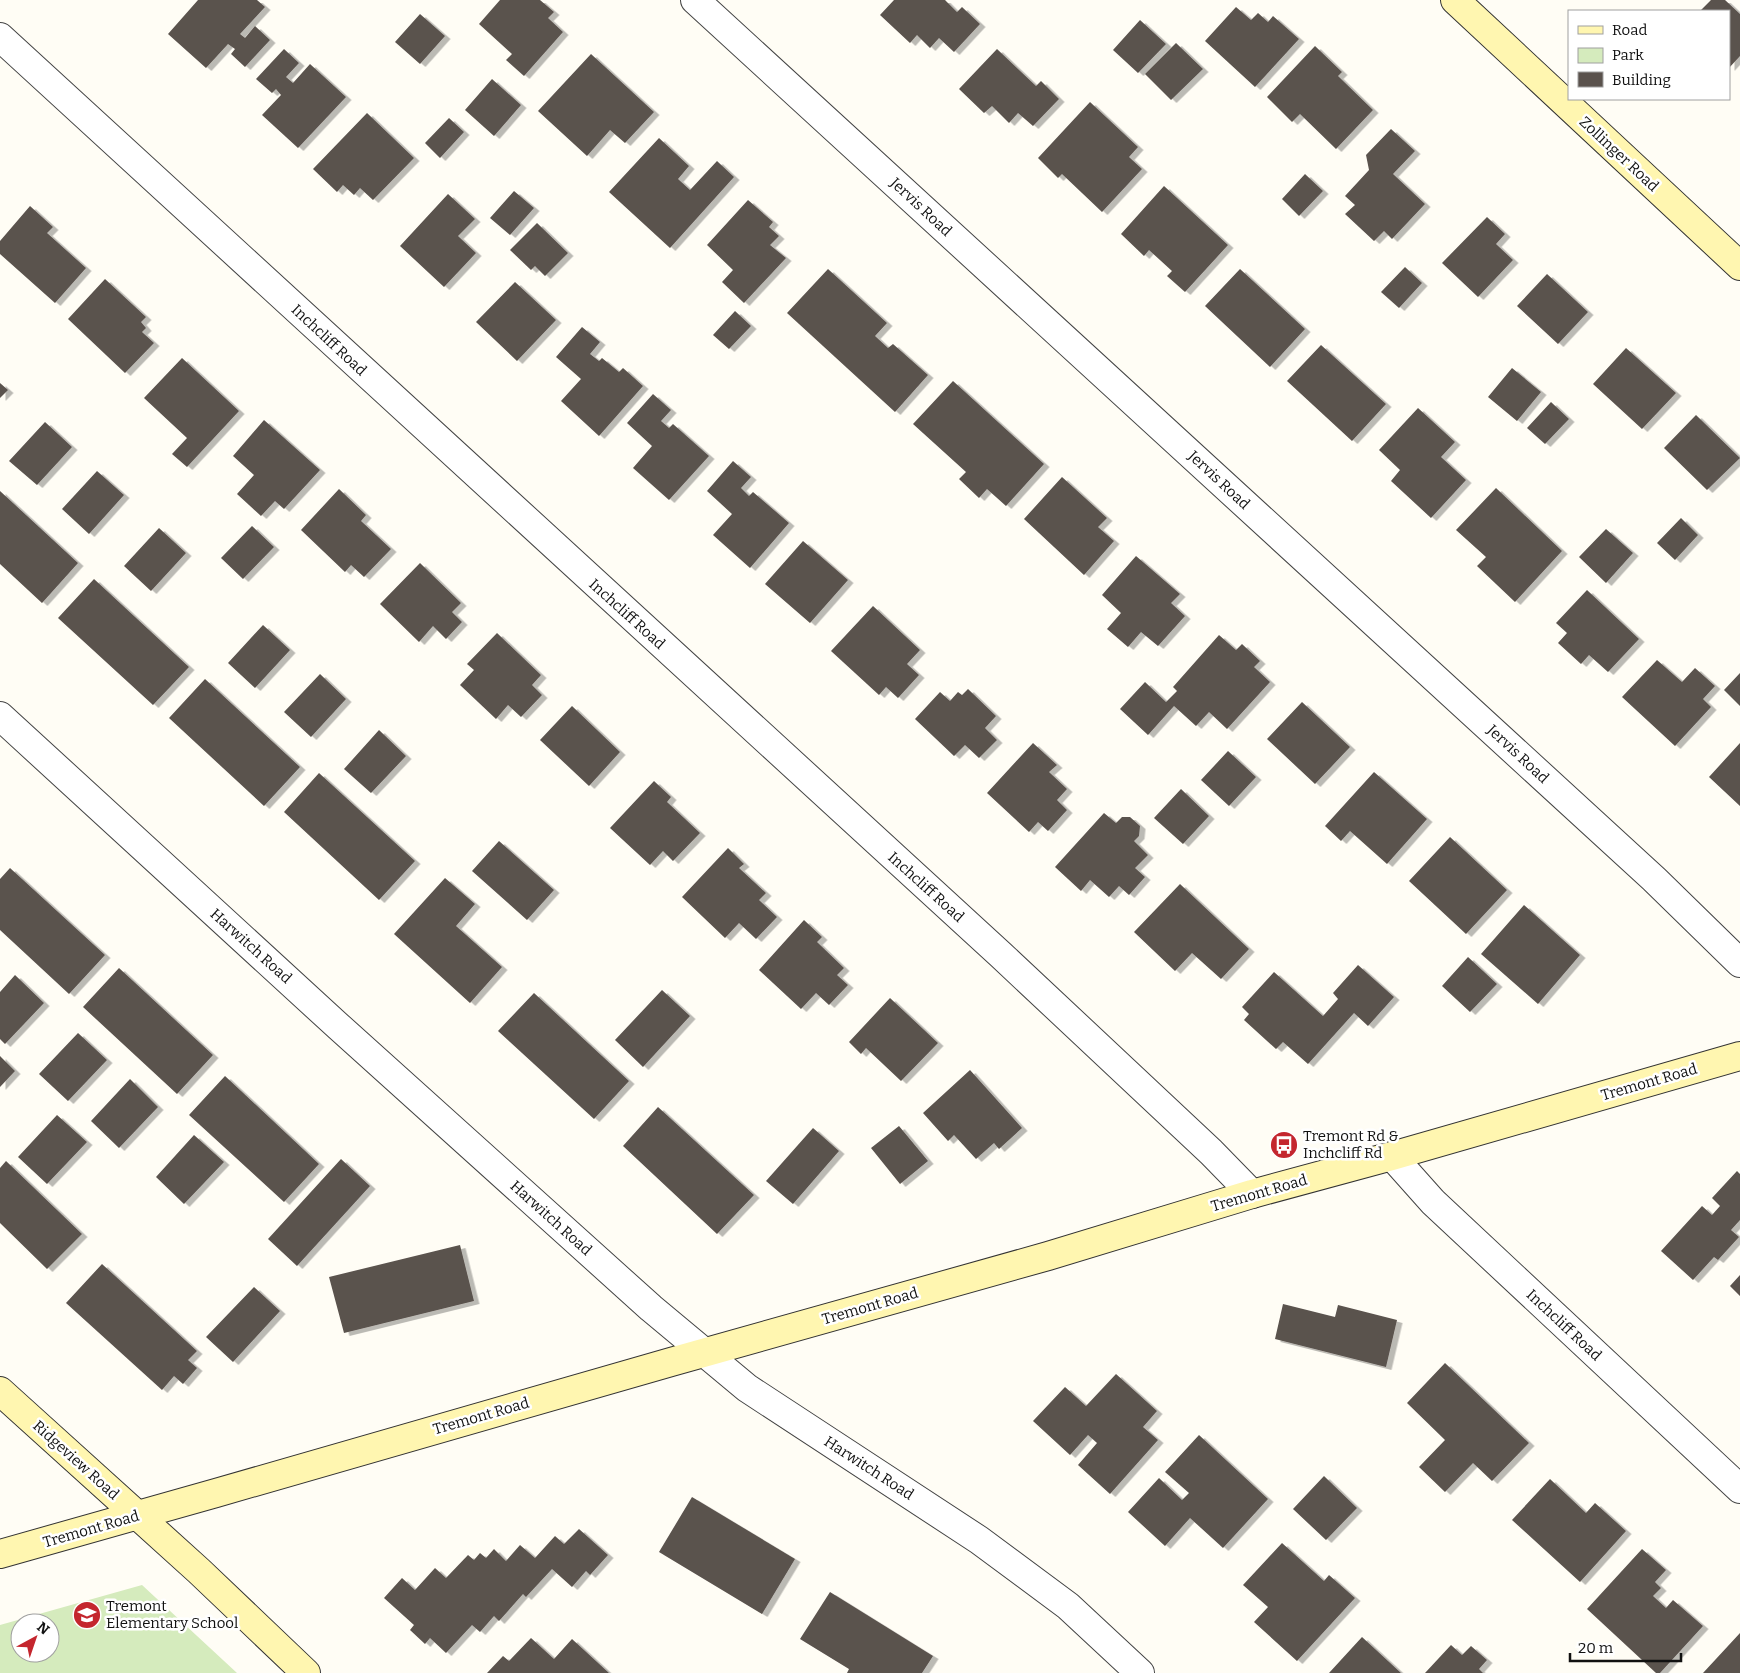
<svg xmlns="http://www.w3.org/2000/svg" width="1740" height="1673" viewBox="0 0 1740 1673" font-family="Bitter,serif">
<defs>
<filter id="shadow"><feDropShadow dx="5.5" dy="3" stdDeviation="0" flood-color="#0004"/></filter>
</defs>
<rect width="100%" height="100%" fill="#fffdf5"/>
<path fill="#d5ebbd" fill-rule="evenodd" d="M142 1585 237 1673H0V1625ZM20 1623H50V1653H20Z"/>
<path fill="#5a524d" filter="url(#shadow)" d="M198 0H257L265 7 240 34 245 38 255 26 270 40 245 67 231 54 235 49 228 44 206 68 168 34Z
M500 0H540L554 12 548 18 563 32 524 76 506 60 512 54 479 24Z
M894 0H945L957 12 962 7 980 24 954 52 939 38 930 48 917 35 910 43 880 15Z
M1711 0H1725L1740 14V56L1729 68V11H1700Z
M1236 7 1251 20 1258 13 1268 22 1273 16 1299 39 1255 87 1205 41Z
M420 14 445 36 420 64 395 42Z
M1140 20 1166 44 1138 73 1113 50Z
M1176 43 1203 69 1171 100 1145 74Z
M1315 46 1342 72 1338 76 1373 110 1336 149 1300 114 1292 122 1267 97Z
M284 49 299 63 286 77 293 83 310 64 346 97 298 148 262 115 281 95 276 89 272 93 256 79Z
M997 49 1036 86 1041 81 1059 99 1033 126 1018 113 1009 123 992 106 984 113 959 89Z
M591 54 654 112 625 143 610 130 587 156 538 111Z
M492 79 521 105 494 136 465 110Z
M1090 102 1138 147 1129 157 1142 169 1102 212 1062 174 1058 178 1038 158Z
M367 113 414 158 373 200 360 188 354 195 343 185 337 192 313 169Z
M449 118 464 132 440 158 425 143Z
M1391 129 1415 151 1393 174 1425 204 1392 239 1384 231 1374 241 1345 214 1355 205 1345 196 1369 170 1366 155Z
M659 138 689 166 678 179 690 190 717 161 734 177 670 248 609 192Z
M1305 174 1323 191 1299 216 1282 199Z
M1164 186 1228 245 1185 292 1167 276 1172 271 1149 250 1144 256 1121 234Z
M514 191 534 208 510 235 490 218Z
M448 194 475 219 458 236 476 253 444 287 400 246Z
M748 200 773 222 769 227 779 236 770 245 786 258 744 303 722 282 733 270 707 245Z
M30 206 53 227 47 233 86 268 55 303 0 254V241Z
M1487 217 1505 234 1496 244 1513 260 1478 297 1442 263Z
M537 223 568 253 545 276 535 266 531 270 510 250Z
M1405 267 1422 283 1399 308 1381 292Z
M828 269 887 323 875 336 888 348 893 344 928 375 895 412 787 313Z
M1240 269 1305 329 1270 367 1205 306Z
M1547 274 1588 312 1558 344 1517 306Z
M105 279 146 317 141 322 146 328 142 332 154 343 125 373 68 319Z
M515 282 556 320 517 361 476 322Z
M735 311 751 326 729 349 713 335Z
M582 327 600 342 590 354 599 361 602 358 619 372 623 368 643 386 599 436 561 401 581 379 556 357Z
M1321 345 1386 404 1352 441 1287 381Z
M1626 348 1676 393 1642 429 1593 384Z
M182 358 239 411 187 467 172 454 187 438 144 398Z
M1512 368 1541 392 1517 421 1488 397Z
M953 381 1044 464 1006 506 987 489 979 498 959 479 966 472 913 424Z
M0 383 8 390 0 398Z
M653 394 671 410 661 421 669 428 673 424 709 456 669 500 633 468 652 446 627 423Z
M1551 402 1569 419 1545 444 1527 428Z
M1418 408 1455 442 1441 457 1466 480 1431 518 1391 481 1400 470 1379 450Z
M1696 415 1740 458 1707 490 1664 448Z
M264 420 320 470 284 509 275 501 261 516 237 494 254 475 233 456Z
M45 422 72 447 37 485 9 461Z
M733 461 751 477 741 488 749 496 753 492 789 523 750 568 713 535 732 514 707 491Z
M97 471 124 495 89 534 62 509Z
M1062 477 1107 518 1098 527 1114 541 1084 575 1024 519Z
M1496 488 1562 551 1515 602 1477 566 1486 557 1456 530Z
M339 489 366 515 361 521 391 549 364 577 351 565 345 572 301 530Z
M0 491 78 563 42 603 0 564Z
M1681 518 1698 535 1675 560 1657 543Z
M252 526 274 547 243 579 221 558Z
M159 528 186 553 151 591 124 566Z
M1606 529 1633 553 1606 583 1579 557Z
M803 541 848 580 810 623 765 584Z
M1136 556 1180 594 1171 603 1185 616 1158 646 1141 632 1128 647 1107 629 1121 613 1102 595Z
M420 563 461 603 452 612 462 622 446 639 433 626 419 642 380 604Z
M94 579 189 667 153 705 58 618Z
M1587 590 1639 639 1608 672 1589 655 1581 664 1558 643 1567 633 1556 623Z
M873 606 920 650 907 664 919 675 898 698 886 687 879 695 831 651Z
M263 625 290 650 255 688 228 663Z
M497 633 541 675 532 685 542 695 521 717 508 705 496 719 460 685 474 670 467 664Z
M1219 635 1236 650 1242 644 1260 661 1254 667 1270 682 1227 729 1209 712 1196 726 1174 706 1148 735 1120 709 1145 682 1166 702 1177 691 1173 687Z
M1657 660 1682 682 1695 668 1715 686 1703 699 1711 707 1675 746 1622 697Z
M1740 673V706L1724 690Z
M320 674 346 699 311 737 284 712Z
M205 679 300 767 264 806 169 718Z
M968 689 996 716 985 728 997 740 979 758 965 745 954 756 915 719 940 692 950 701 958 692 962 695Z
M1302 702 1350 747 1315 784 1267 739Z
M572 706 620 752 589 786 540 740Z
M379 730 406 756 371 793 344 769Z
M1033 743 1057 765 1049 772 1067 789 1057 800 1067 810 1048 831 1038 822 1029 832 987 793Z
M1740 743V806L1709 777Z
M1228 751 1256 777 1229 806 1201 780Z
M1374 772 1427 819 1387 864 1350 831 1341 841 1325 826Z
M319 773 415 861 379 900 284 812Z
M654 781 671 797 667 802 700 833 673 861 663 851 650 865 610 828Z
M1181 789 1209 816 1183 844 1154 818Z
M1104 813 1116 823 1122 817H1130L1140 826 1139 836 1134 841 1148 855 1135 868 1145 877 1129 895 1119 886 1109 897 1090 880 1081 891 1055 867Z
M1450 837 1507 890 1466 934 1409 881Z
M499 841 554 890 527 920 472 871Z
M728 848 744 864 739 868 766 893 759 900 777 917 756 939 739 923 725 938 682 897Z
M10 868 105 955 69 994 0 930V879Z
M445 878 475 904 456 926 502 967 470 1003 394 934Z
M1180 884 1249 949 1221 979 1192 953 1175 971 1134 932Z
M1524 905 1580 955 1538 1004 1481 954Z
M804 920 822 937 817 942 844 968 837 975 848 985 829 1005 816 993 801 1009 759 970Z
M1468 957 1497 984 1470 1012 1442 986Z
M1358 965 1394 997 1368 1026 1354 1013 1308 1064 1283 1042 1276 1049 1244 1020 1249 1014 1242 1007 1274 972 1323 1016 1338 999 1333 993Z
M119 968 213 1055 177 1094 83 1007Z
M15 975 44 1003 5 1044 0 1039V992Z
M662 990 690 1016 643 1067 615 1040Z
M534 993 629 1081 594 1119 498 1031Z
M890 998 938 1043 901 1081 866 1048 861 1054 849 1042Z
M78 1033 107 1060 68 1101 39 1074Z
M0 1056 15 1071 0 1087Z
M970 1070 1022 1128 999 1149 994 1143 976 1159 954 1135 948 1141 923 1113Z
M225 1076 319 1164 284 1202 189 1115Z
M130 1079 158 1107 119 1148 91 1121Z
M658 1107 754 1195 717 1234 623 1146Z
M57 1115 87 1142 47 1184 18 1157Z
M899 1126 928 1161 900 1184 871 1148Z
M813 1128 839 1151 793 1204 766 1181Z
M194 1135 224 1162 184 1204 156 1177Z
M341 1159 370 1186 297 1266 268 1239Z
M6 1161 82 1234 47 1269 0 1223V1168Z
M1737 1171 1740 1174V1220L1731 1230 1739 1237 1718 1260 1714 1257 1693 1280 1661 1251 1702 1206 1712 1215 1720 1206 1712 1198Z
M460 1245 474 1301 344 1333 329 1277Z
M102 1264 197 1351 188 1360 197 1368 183 1384 174 1376 162 1390 66 1303Z
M1740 1275V1296L1730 1286Z
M254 1287 280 1311 233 1362 206 1337Z
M1283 1304 1335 1317 1338 1305 1397 1320 1386 1367 1275 1339Z
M1445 1363 1529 1443 1492 1481 1473 1463 1445 1492 1419 1467 1445 1440 1407 1403Z
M1116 1374 1157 1411 1143 1427 1158 1440 1110 1494 1078 1465 1097 1443 1088 1435 1070 1455 1033 1421 1065 1387 1086 1406Z
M1199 1435 1268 1499 1223 1548 1190 1518 1165 1546 1128 1512 1159 1478 1182 1500 1189 1493 1165 1472Z
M1324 1476 1357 1508 1326 1540 1293 1509Z
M1550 1479 1586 1513 1595 1503 1626 1531 1580 1582 1512 1520Z
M692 1497 795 1559 762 1614 659 1552Z
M579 1529 608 1555 590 1575 586 1571 572 1587 552 1569 526 1597 523 1594 499 1621 494 1616 480 1632 472 1625 446 1653 430 1638 425 1644 410 1630 414 1625 384 1598 402 1578 415 1590 435 1568 446 1578 468 1555 474 1560 480 1553 486 1558 494 1549 506 1561 520 1545 535 1558 555 1536 564 1544Z
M1282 1543 1324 1581 1329 1575 1355 1598 1297 1661 1254 1622 1268 1607 1243 1585Z
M1642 1549 1666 1570 1655 1582 1661 1588 1653 1596 1666 1608 1673 1600 1703 1626 1660 1673H1656L1587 1609Z
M830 1592 933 1656 922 1673H847L849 1669 800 1639Z
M1740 1633V1673H1703Z
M1362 1637 1401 1673H1329Z
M531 1638 554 1659 572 1639 609 1673H487L503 1656 509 1661Z
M1451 1645 1462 1655 1471 1646 1487 1660 1479 1669 1483 1673H1425Z"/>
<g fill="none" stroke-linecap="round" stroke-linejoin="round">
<defs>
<path id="street" d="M695 0 1654 879 1740 963
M0 37 1001 955 1211 1152 1252 1194
M0 716 338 1026 651 1308 747 1388 979 1540 1068 1606 1140 1673
M1392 1156 1433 1202 1740 1489"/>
<path id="secondary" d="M1455 0 1740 266
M0 1391 199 1571 306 1673
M0 1554 216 1493 671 1362 1048 1256 1252 1194 1392 1156 1740 1056"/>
</defs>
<use href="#street" stroke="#444" stroke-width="30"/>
<use href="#secondary" stroke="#333" stroke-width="30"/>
<use href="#street" stroke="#fff" stroke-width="28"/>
<use href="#secondary" stroke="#fff6b0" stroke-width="28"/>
</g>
<defs>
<symbol id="bus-disc" viewBox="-11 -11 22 22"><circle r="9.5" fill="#c4262e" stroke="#fff"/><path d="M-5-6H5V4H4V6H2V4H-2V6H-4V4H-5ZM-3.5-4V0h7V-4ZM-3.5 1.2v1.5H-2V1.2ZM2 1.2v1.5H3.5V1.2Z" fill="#fff"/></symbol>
<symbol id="school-disc" viewBox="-11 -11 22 22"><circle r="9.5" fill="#c4262e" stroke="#fff"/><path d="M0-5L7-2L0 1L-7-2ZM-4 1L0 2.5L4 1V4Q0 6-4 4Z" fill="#fff"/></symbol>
</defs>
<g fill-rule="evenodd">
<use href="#bus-disc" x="1268" y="1129" width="32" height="32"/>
<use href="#school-disc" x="71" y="1599" width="32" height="32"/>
</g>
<g text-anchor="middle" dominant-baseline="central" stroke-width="5" stroke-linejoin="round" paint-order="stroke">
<g font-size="15" fill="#111" stroke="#fff">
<text transform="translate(1619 154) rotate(43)">Zollinger Road</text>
<text transform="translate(921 207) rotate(43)">Jervis Road</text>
<text transform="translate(329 340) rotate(43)">Inchcliff Road</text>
<text transform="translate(1219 480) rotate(43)">Jervis Road</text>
<text transform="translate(627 614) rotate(42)">Inchcliff Road</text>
<text transform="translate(1518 754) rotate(43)">Jervis Road</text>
<text transform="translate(926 887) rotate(42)">Inchcliff Road</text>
<text transform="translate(251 946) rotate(42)">Harwitch Road</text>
<text transform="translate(1649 1082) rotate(-16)">Tremont Road</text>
<text transform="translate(1259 1193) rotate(-16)">Tremont Road</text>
<text transform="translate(551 1218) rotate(42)">Harwitch Road</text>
<text transform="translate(870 1306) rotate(-16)">Tremont Road</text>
<text transform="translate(1564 1325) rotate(43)">Inchcliff Road</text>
<text transform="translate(481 1416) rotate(-16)">Tremont Road</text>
<text transform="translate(76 1460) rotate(42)">Ridgeview Road</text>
<text transform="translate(869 1468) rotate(33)">Harwitch Road</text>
<text transform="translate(91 1529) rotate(-16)">Tremont Road</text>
</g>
<g font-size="15" fill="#111" stroke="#fff" text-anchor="start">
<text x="1303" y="1136">Tremont Rd &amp;<tspan x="1303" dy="17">Inchcliff Rd</tspan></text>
<text x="106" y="1606">Tremont<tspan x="106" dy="17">Elementary School</tspan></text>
</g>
</g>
<rect x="1568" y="10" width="162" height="90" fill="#ffffff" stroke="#a0a0a0"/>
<rect x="1578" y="26" width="25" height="8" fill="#fff6b0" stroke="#a0a0a0"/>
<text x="1612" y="35" font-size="15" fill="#111111">Road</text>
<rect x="1578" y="48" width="25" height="15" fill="#d5ebbd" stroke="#a0a0a0"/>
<text x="1612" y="60" font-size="15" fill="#111111">Park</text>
<rect x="1578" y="72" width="25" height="15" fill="#5a524d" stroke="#a0a0a0"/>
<text x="1612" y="85" font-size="15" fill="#111111">Building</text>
<g transform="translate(35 1638) rotate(40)"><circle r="24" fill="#ffffff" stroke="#a0a0a0"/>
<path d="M0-4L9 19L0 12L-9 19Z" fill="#c4262e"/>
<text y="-8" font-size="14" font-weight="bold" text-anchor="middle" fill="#111111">N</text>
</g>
<path d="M1570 1653v8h111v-8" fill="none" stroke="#111111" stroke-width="2.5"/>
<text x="1578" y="1653" font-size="15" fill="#111111" stroke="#ffffff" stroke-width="4" paint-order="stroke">20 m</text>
</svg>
